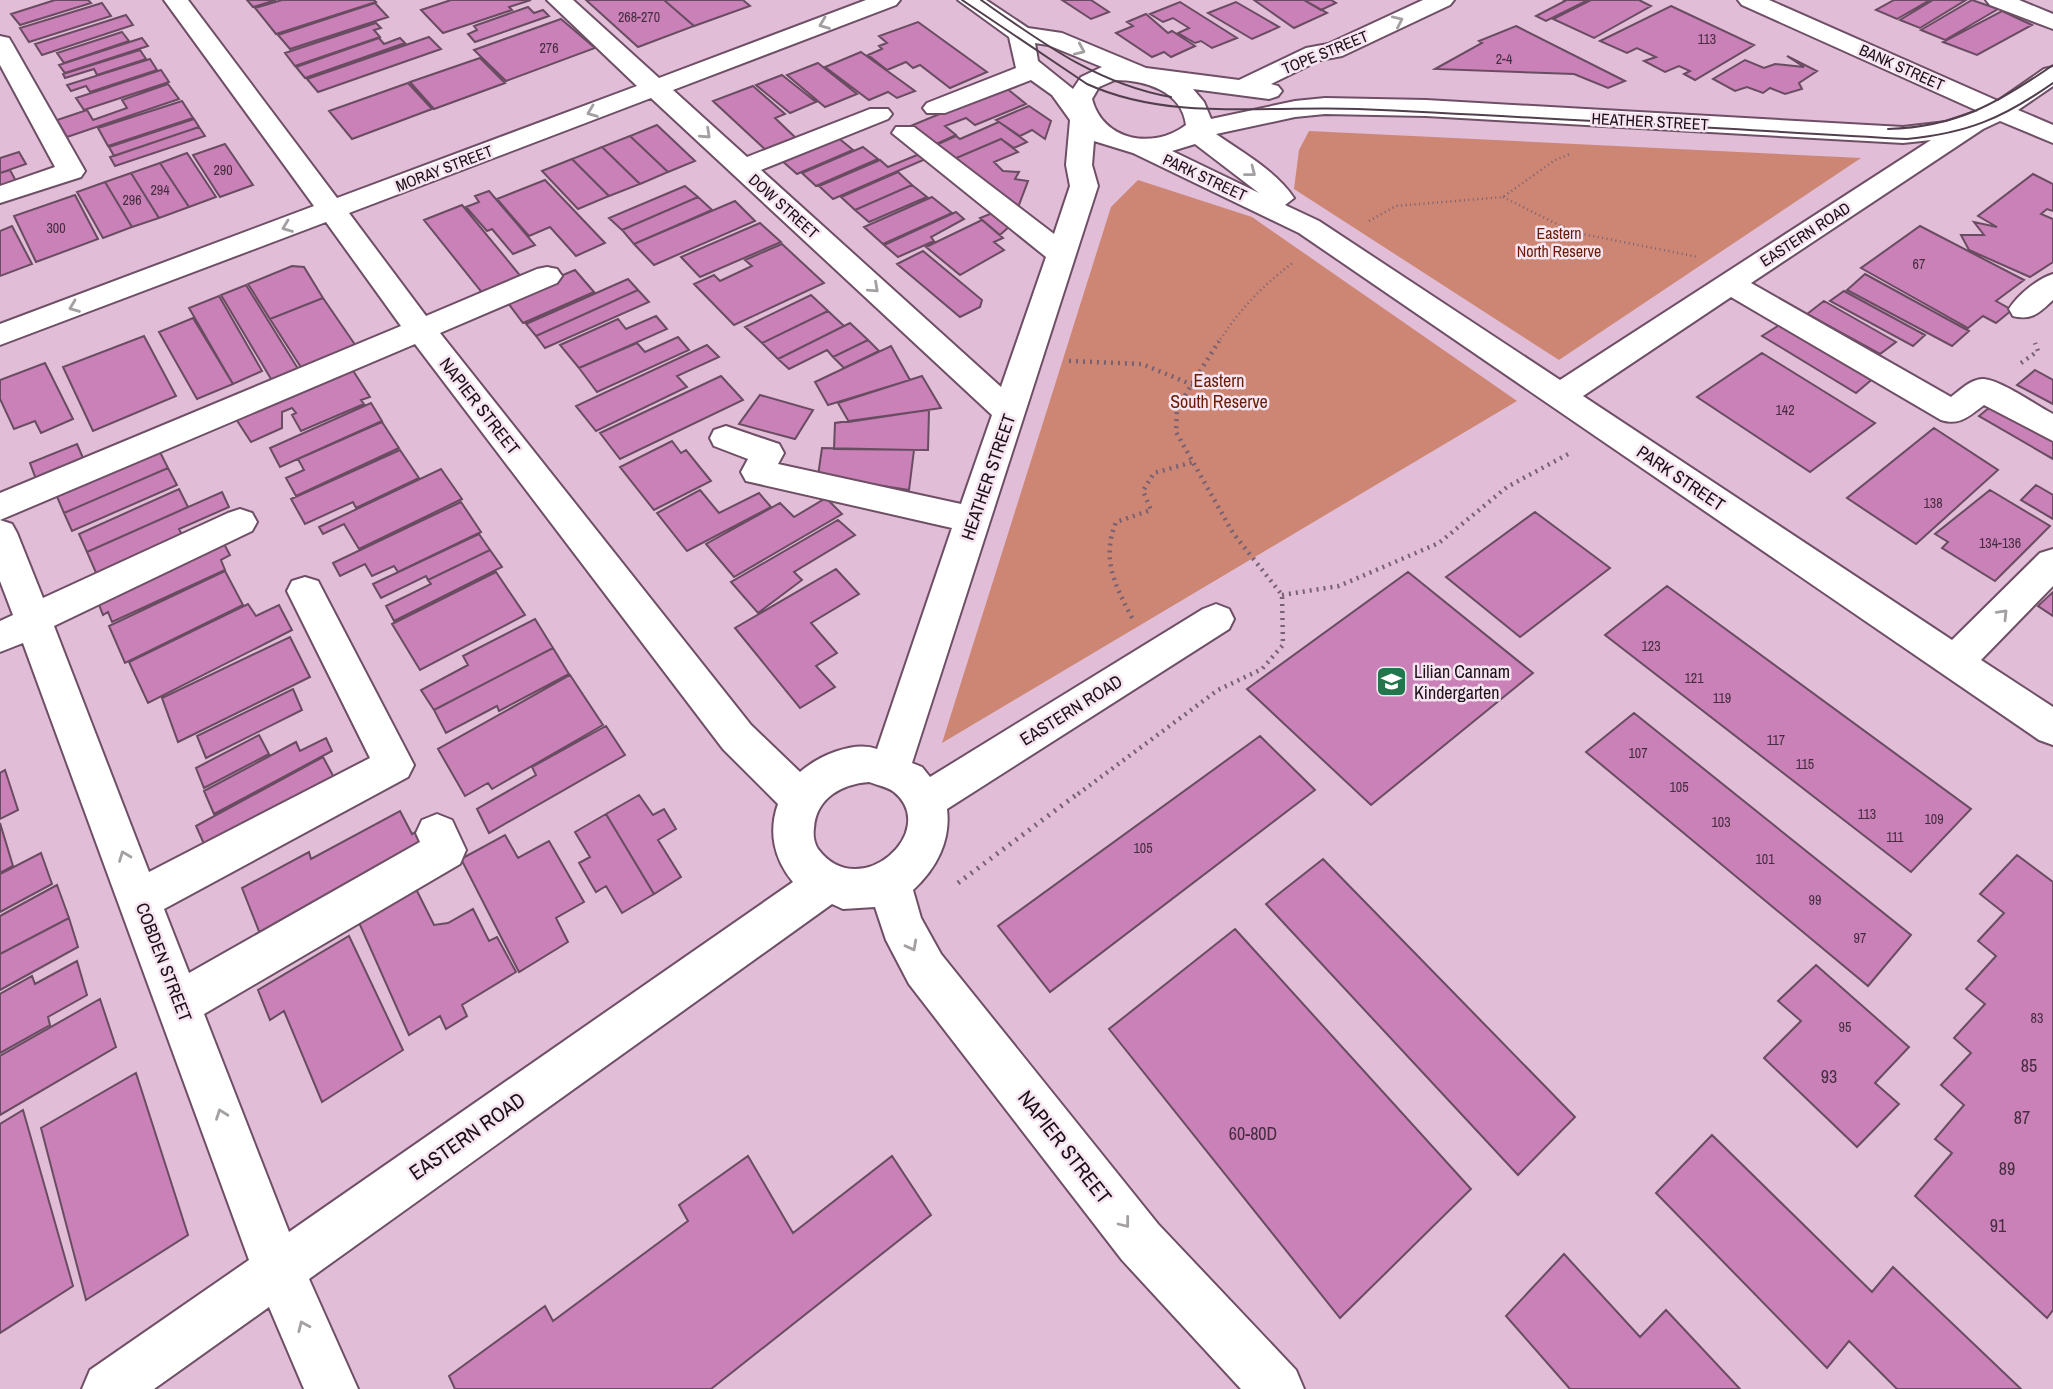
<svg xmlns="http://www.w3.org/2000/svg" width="2053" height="1389" viewBox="0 0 2053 1389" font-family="'Archivo Narrow',sans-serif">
<rect width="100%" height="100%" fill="#e1bdd7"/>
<path fill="#cd8673" d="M1309 131 1861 158 1559 360 1294 189 1299 150Z
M1138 180 1252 217 1517 401 942 743 1111 207Z"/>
<path fill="#c981b7" stroke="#6a4c62" stroke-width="2" d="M55 0H88L91 3 20 25 11 14Z
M247 0H276L253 7Z
M282 0H374L376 2 276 34 255 8Z
M451 0H531L509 7 512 10 443 33 421 10Z
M586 0H664L694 26 638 47Z
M664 0H743L750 6 694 26Z
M1062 0H1091L1109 12 1091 19Z
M1254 0H1304L1327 13 1294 28Z
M1304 0H1331L1336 3 1321 10Z
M1563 0H1588L1546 21 1536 16 1565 1Z
M1591 0H1639L1651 6 1594 38 1553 19Z
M1894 0H1930L1897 19 1876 10Z
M1933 0H1966L1920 28 1900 20Z
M1972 0 1998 9 1945 40 1921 30Z
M1180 2 1237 38 1212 48 1201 41 1195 43 1178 33 1189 28 1173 18 1163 22 1150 14Z
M1236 2 1279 27 1252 39 1208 13Z
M102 3 111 16 29 42 20 28Z
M375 3 388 17 290 49 278 35Z
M1671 6 1754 45 1695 80 1684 74 1690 71 1679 66 1665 72 1644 61 1656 57 1637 48 1627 53 1600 41Z
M528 7 534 13 543 10 549 16 475 42 468 34 477 30 474 26Z
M2002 11 2032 25 1977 55 1943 42Z
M1146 14 1168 33 1172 31 1195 46 1171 57 1164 52 1152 57 1116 33 1133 26 1127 22Z
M126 15 133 25 42 55 35 44Z
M561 19 595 48 506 81 474 50Z
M918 22 987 72 950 88 920 65 913 68 906 62 887 70 868 55 882 49 879 46 887 43 879 36Z
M376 23 381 28 374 30 380 37 295 66 285 53Z
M1516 26 1625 81 1608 88 1574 74 1435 69 1482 43 1479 41Z
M122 32 129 41 64 63 57 53Z
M429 37 441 49 318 92 307 79Z
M142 38 148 46 65 73 59 65Z
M379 38 384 44 400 38 405 43 305 78 296 67Z
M140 50 146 59 97 75 94 69 65 78 63 74Z
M861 52 915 91 897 98 888 92 869 100 825 67Z
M1787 56 1817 71 1799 83 1802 89 1785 94 1770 88 1763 93 1747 87 1735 91 1713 79 1745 60 1764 68 1775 64 1804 67Z
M480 58 505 83 434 109 410 82Z
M150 59 157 70 90 92 86 86 71 91 67 85Z
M818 63 857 94 825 107 787 75Z
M161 70 169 82 84 110 76 98Z
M782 75 816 102 790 113 756 85Z
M408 83 432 109 352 139 329 111Z
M168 84 179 99 67 137 57 120 87 110 93 120 127 108 122 100Z
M753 86 785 114 775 118 799 141 769 153 713 101Z
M1005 87 1026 104 975 125 966 118 945 126 956 135 932 146 908 127Z
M182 101 193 118 108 146 98 128Z
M1029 106 1051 121 1045 139 1032 130 1020 136 996 120Z
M194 119 199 127 114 156 109 147Z
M999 122 1027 142 1014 148 1001 139 954 159 936 145 956 136 960 139Z
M657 125 695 161 668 172 630 136Z
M199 127 205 136 115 166 110 157Z
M630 136 668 172 640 184 602 147Z
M836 136 853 150 797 174 780 159Z
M1001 139 1018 152 994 162 1003 171 1019 172 1015 179 1028 181 1017 210 954 159Z
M225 144 253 185 220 197 193 155Z
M602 147 640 184 609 196 572 159Z
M863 147 878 159 816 186 802 173Z
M19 152 26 164 0 173V158Z
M187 153 216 197 189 207 160 163Z
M922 153 928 158 833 199 819 186 880 160 888 167Z
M572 159 609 196 578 209 542 171Z
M160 163 189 207 159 218 131 173Z
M10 170 17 183 0 189V173Z
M898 172 912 185 855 210 841 197Z
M131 173 159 218 132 227 105 182Z
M2033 174 2053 184V211L2047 209 2041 214 2053 219V262L2030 277 1969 250 1961 235H1984L1974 222 1997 227 1978 216Z
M545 180 605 243 576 256 550 227 529 236 497 199Z
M105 182 132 227 103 238 77 192Z
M912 185 927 197 869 222 855 210Z
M685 186 698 197 622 230 609 218Z
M489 191 535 245 513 254 492 229 487 231 466 207 479 202 475 196Z
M75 195 98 239 36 262 14 216Z
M698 197 712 210 634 244 622 230Z
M932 197 952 213 883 244 864 227Z
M735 201 755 221 654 265 634 244Z
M462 205 523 279 484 295 424 220Z
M956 212 964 219 931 237 934 241 898 257 884 245Z
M995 212 1011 225 1000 235 980 218Z
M982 220 1003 238 994 242 1004 250 960 275 926 247Z
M760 223 781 242 700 277 681 257Z
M12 226 32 264 0 276V231Z
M1920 226 2024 280 1996 301 2012 310 1996 323 1983 316 1968 328 1861 268Z
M782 244 824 283 734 325 694 284 714 275 720 281 752 266 745 260Z
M923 251 982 300 980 307 960 317 897 264Z
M292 266 304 267 323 298 270 319 248 284Z
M575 270 594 292 523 323 505 299Z
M1865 274 1969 331 1952 346 1847 290Z
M628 279 638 290 536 336 526 324Z
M246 285 300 372 274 384 221 295Z
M638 290 649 302 545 348 536 336Z
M1844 291 1925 335 1913 346 1830 301Z
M811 295 828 311 762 343 745 327Z
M219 296 262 371 233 384 189 308Z
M323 298 358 349 304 372 270 319Z
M1824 301 1896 342 1880 354 1807 314Z
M828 311 844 326 778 359 762 343Z
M656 316 667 329 579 368 560 345 618 319 626 329Z
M193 318 233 384 197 399 159 332Z
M850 323 868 340 833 357 827 350 789 369 778 359Z
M1781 324 1876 376 1856 393 1762 336Z
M144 336 176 396 93 431 63 367Z
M678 337 689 350 597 392 579 368 637 343 645 352Z
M868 340 879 351 844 368 833 357Z
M707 345 719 357 677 376 687 387 596 431 576 406Z
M891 346 910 380 828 405 815 382Z
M1762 353 1875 423 1810 472 1697 397Z
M45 363 73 419 41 433 35 421 14 429 0 399V380Z
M350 366 370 397 361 400 364 404 301 431 292 415 296 413 292 408 282 412V428L251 442 234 416Z
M2035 370 2053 380V404L2017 385Z
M721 376 743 400 620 459 600 433Z
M922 376 941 408 849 422 838 403Z
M760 395 813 410 795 439 739 424Z
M371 403 382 421 280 467 270 448Z
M1995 403 2053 436V459L1979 416Z
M929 410 928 450 834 449 835 423Z
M382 422 399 448 296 496 286 478 304 470 298 459Z
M1934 428 1998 470 1916 544 1847 498Z
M672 441 681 453 686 450 711 481 654 510 620 467Z
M77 444 86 465 37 482 30 463Z
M158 448 168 468 64 513 55 492Z
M822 448 914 450 909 490 818 476Z
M400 450 419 478 356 508 353 502 305 524 291 499Z
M168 468 177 485 72 531 64 513Z
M441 469 462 499 359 549 344 524 323 534 319 527Z
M2036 485 2053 495V519L2021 500Z
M179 489 188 507 87 552 79 534Z
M700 490 719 513 759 493 771 507 687 551 657 513Z
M1990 490 2050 526 1995 581 1942 548 1948 542 1935 534Z
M222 492 229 507 179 529 186 543 100 582 87 552Z
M826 498 842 514 734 577 706 544 780 503 794 517Z
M461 502 481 532 398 572 394 566 372 576 365 564 340 576 333 563Z
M1535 512 1610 568 1520 637 1446 577Z
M838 520 855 535 794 572 802 580 758 613 731 582Z
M479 534 490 550 428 580 426 576 381 598 373 584Z
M222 540 230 555 221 560 225 570 112 622 108 612 103 615 96 597Z
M490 550 502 567 394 621 386 606 431 584 428 580Z
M836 569 859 594 811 623 837 653 816 666 835 687 800 708 735 628Z
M225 571 243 605 125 663 109 626Z
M496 572 525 615 420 670 392 624Z
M1408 572 1533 673 1371 805 1247 689Z
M1667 586 1971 809 1911 872 1605 635Z
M2053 592V616L2038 606Z
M248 604 256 616 279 605 292 630 148 703 129 662Z
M535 619 553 648 434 710 421 690 468 665 463 656Z
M290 637 310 677 178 742 162 698Z
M553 648 569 674 499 711 497 706 446 733 434 710Z
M570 675 603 725 492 789 488 783 465 796 438 749Z
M293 689 302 710 206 758 197 736Z
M1634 713 1911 935 1868 986 1586 752Z
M606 726 625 755 489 833 477 809 536 775 532 767Z
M259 735 269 754 204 788 196 768Z
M1260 736 1315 790 1050 992 998 926Z
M326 738 332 751 214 814 204 791 296 742 300 751Z
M323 757 337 783 208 853 196 826Z
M5 770 18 810 0 819V773Z
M639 795 653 815 664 809 676 829 658 840 681 877 654 894 606 814Z
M400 811 412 834 424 827 435 848 264 944 242 888 309 852 311 859Z
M606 814 654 894 622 913 606 886 596 892 579 863 590 857 575 832Z
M0 823 13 866 0 873Z
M505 835 518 858 549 841 584 902 556 918 568 942 519 972 461 859Z
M41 853 52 884 0 912V874Z
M2017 855 2053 882V1310L2047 1318 1915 1196 1952 1153 1935 1139 1964 1105 1941 1085 1971 1053 1954 1038 1985 1004 1966 989 1996 956 1978 941 2004 913 1980 894Z
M1323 859 1575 1117 1518 1175 1266 904Z
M413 883 434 925 448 923 473 909 489 941 497 937 516 972 462 1005 467 1016 446 1029 440 1016 409 1035 356 916Z
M57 885 69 918 0 954V916Z
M69 918 78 947 0 990V954Z
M1235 929 1471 1189 1340 1318 1109 1029Z
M349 936 403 1050 322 1102 284 1011 270 1020 258 990Z
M77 961 87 995 48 1017 50 1025 0 1053V994L32 976 35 984Z
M1816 965 1909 1047 1875 1083 1899 1104 1857 1147 1764 1058 1801 1021 1778 1001Z
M100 999 116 1047 0 1115V1056Z
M136 1073 188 1235 86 1300 41 1128Z
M23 1110 73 1286 0 1333V1124Z
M1712 1135 1872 1292 1893 1267 2021 1389H1897L1849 1341 1827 1368 1656 1193Z
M748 1156 793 1233 892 1156 931 1215 711 1389H455L449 1376 545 1306 553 1321 688 1221 679 1205Z
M1564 1254 1640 1337 1666 1310 1740 1389H1570L1506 1316Z"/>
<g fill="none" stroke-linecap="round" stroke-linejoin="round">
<defs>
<path id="minor" d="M164 0H188L337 198 637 86 547 0H573L659 78 866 0H900L896 5 673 90 747 157 870 109H888L892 114 888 119 761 170 1001 387 1046 257 892 133 896 127H914L1054 234 1070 186 1066 165 1070 120 1052 95 1031 80 945 113H927L923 108 927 103 1016 68 1009 37 958 0H986L1028 28 1062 33 1146 68 1239 80 1306 48 1328 44 1423 0H1454L1450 5 1342 56 1320 60 1271 84 1278 86 1282 91 1278 96 1269 99 1193 89 1204 102 1211 119 1295 101 1325 98 1426 100 1903 127 1946 122 1978 111 1742 5 1738 0H1769L1998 101 2044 69 2053 67V86L2018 110 2053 125V143L2000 121 1983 129 1751 283 1951 397C1960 390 1972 378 1984 379 2002 381 2036 405 2053 414V441L1984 405C1969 416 1960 426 1941 420L1731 297 1583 396 1952 640 2040 553 2053 549V586L1981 660 2053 707V745L2039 740 1299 233 1133 153 1094 141 1092 165 1098 186 912 763 922 767 930 777 1203 609 1216 604 1229 609 1234 619 1229 629 947 809C951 841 936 869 913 890L921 918 941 954 1158 1224 1296 1370 1304 1389H1241L1122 1260 909 984 886 940 875 907 843 909 832 904 309 1279 358 1389H304L269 1307 154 1389H82L90 1370 249 1260 23 643 0 652V621L13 615 0 581V493L401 326 326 222 0 345V324L314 206ZM1035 43 1048 45 1102 67 1081 77 1073 89 1038 61ZM1115 80C1145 80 1182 91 1186 125 1153 150 1103 141 1092 99L1099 87ZM651 98 992 415 961 504 778 464 784 453 779 444 726 426 714 430 710 438 714 446 748 459 741 472 746 481 952 528 877 749C853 740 817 757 800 772L751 725 440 333 557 283 562 276 557 269 547 267 537 269 426 316 349 213ZM1325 114 1426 116 1903 143 1931 140 1560 380 1319 221 1285 205 1294 198C1275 170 1243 153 1216 134L1295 117ZM1195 144 1259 193 1172 151ZM415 344 723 749 778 804C768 832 774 859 793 882L289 1232 204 1014 460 864 466 850 452 820 437 814 422 820 416 833 420 842 189 973 164 909 408 777 414 765 318 581 305 577 292 581 287 591 370 758 149 872 54 626 252 531 257 522 252 513 240 509 228 513 43 598 17 533 12 524 0 520ZM869 782C877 785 888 787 894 792 941 830 860 905 818 849 814 843 813 835 814 828 816 798 842 784 869 782Z
M1986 0H2019L2053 14V29L1990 5Z
M0 36 9 38 12 43 85 171 81 177 0 203V186L55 167 0 65Z
M2053 274V300C2040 312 2032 321 2013 316L2009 309C2018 295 2037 279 2053 274Z"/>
</defs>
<use href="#minor" stroke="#6e4f65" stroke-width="4"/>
<path stroke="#786172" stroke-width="2.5" stroke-dasharray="1 3.5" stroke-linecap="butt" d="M1503 197 1573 232 1698 257
M1369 221 1396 206 1503 197 1555 160 1570 154
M1218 343C1238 311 1264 284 1294 262"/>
<path stroke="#786172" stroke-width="4.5" stroke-dasharray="2 5" stroke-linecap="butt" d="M1069 361 1142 364 1193 385
M2021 363 2038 351 2035 343
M1282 595 1339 586 1439 543 1507 487 1572 452
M1132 618C1115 585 1101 559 1116 522L1151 510 1143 491 1154 473 1193 462
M1078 794 1218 690 1262 669 1283 645 1282 595 1233 533 1176 432 1177 408 1219 341"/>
<path stroke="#786172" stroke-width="5" stroke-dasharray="2 6" stroke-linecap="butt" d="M958 883 1080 792"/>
<use href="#minor" fill="#fff" fill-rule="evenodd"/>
<path stroke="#523f4d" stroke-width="2" d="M962 0 1087 84C1170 122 1269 105 1358 109 1541 117 1724 129 1907 139 1968 133 2003 118 2053 83
M981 0C1041 42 1097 84 1171 97
M1888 129C1957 127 1998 103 2053 65"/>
</g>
<defs><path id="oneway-chevron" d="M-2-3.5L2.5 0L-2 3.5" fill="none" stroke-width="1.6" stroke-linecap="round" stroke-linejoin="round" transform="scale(1.75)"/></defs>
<g stroke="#a49fa3">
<use href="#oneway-chevron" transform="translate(1398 21) rotate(-25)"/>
<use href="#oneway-chevron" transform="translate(824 24) rotate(159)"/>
<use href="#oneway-chevron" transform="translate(1080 50) rotate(24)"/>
<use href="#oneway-chevron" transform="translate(592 112) rotate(159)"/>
<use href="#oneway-chevron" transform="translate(706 134) rotate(43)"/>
<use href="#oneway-chevron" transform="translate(1251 172) rotate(38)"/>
<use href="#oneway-chevron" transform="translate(287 227) rotate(159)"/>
<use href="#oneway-chevron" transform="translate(874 288) rotate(42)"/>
<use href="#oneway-chevron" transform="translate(74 307) rotate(159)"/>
<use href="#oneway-chevron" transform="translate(2003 614) rotate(-46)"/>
<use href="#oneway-chevron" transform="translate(124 856) rotate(-111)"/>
<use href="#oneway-chevron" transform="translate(912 946) rotate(62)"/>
<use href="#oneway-chevron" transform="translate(221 1114) rotate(-110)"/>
<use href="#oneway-chevron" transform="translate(1125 1223) rotate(52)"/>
<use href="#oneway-chevron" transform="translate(303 1326) rotate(-114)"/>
</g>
<defs>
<symbol id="school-square" viewBox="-11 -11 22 22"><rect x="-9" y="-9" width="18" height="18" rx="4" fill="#20774b" stroke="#f6e4f1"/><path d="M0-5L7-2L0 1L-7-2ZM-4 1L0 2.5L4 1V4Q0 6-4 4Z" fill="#fff"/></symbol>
</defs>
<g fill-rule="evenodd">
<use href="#school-square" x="1374" y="664" width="35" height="35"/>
</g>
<g text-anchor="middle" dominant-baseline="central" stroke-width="5" stroke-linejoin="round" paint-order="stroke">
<g font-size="14" fill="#462c40">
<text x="639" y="17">268-270</text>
<text x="1707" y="39">113</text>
<text x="549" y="48">276</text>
<text x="1504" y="59">2-4</text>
<text x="223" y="170">290</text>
<text x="160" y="190">294</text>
<text x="132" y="200">296</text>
<text x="56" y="228">300</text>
<text x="1919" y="264">67</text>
<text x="1785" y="410">142</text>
<text x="1933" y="503">138</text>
<text x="2000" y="543">134-136</text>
<text x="1651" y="646">123</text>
<text x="1694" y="678">121</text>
<text x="1722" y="698">119</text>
<text x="1776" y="740">117</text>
<text x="1638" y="753">107</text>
<text x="1805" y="764">115</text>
<text x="1679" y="787">105</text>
<text x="1867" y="814">113</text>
<text x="1934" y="819">109</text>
<text x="1721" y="822">103</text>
<text x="1895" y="837">111</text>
<text x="1143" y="848">105</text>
<text x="1765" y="859">101</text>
<text x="1815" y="900">99</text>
<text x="1860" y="938">97</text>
<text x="2037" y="1018">83</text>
<text x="1845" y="1027">95</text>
</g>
<g font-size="16" fill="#1b0f18" stroke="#f6e4f1">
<text transform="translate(1325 52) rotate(-22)">TOPE STREET</text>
<text transform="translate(1902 67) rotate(24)">BANK STREET</text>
<text transform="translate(1650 121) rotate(3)">HEATHER STREET</text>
<text transform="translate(444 168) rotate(-21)">MORAY STREET</text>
<text transform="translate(1205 177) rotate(25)">PARK STREET</text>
<text transform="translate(784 206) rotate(42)">DOW STREET</text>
<text transform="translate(1805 234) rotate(-33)">EASTERN ROAD</text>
</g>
<g font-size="16" fill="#691b03" stroke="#f6e4f1">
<text x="1559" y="233">Eastern<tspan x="1559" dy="18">North Reserve</tspan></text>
</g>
<g font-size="18" fill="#691b03" stroke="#f6e4f1">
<text x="1219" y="380">Eastern<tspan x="1219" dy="21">South Reserve</tspan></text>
</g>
<g font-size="18" fill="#1b0f18" stroke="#f6e4f1">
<text transform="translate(480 406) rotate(52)">NAPIER STREET</text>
<text transform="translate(988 477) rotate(-71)">HEATHER STREET</text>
<text transform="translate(1681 478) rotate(34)">PARK STREET</text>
<text transform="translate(1071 710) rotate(-32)">EASTERN ROAD</text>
<text transform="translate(164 962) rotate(69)">COBDEN STREET</text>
</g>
<g font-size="18" fill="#1b0f18" stroke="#f6e4f1" text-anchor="start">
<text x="1414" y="671">Lilian Cannam<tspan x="1414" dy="21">Kindergarten</tspan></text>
</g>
<g font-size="18" fill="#462c40">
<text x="2029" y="1065">85</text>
<text x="1829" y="1076">93</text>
<text x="2022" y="1117">87</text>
<text x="1253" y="1133">60-80D</text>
<text x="2007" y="1168">89</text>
<text x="1998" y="1225">91</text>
</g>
<g font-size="21" fill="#1b0f18" stroke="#f6e4f1">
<text transform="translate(467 1136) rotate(-35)">EASTERN ROAD</text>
<text transform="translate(1065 1147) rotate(52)">NAPIER STREET</text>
</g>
</g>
</svg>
